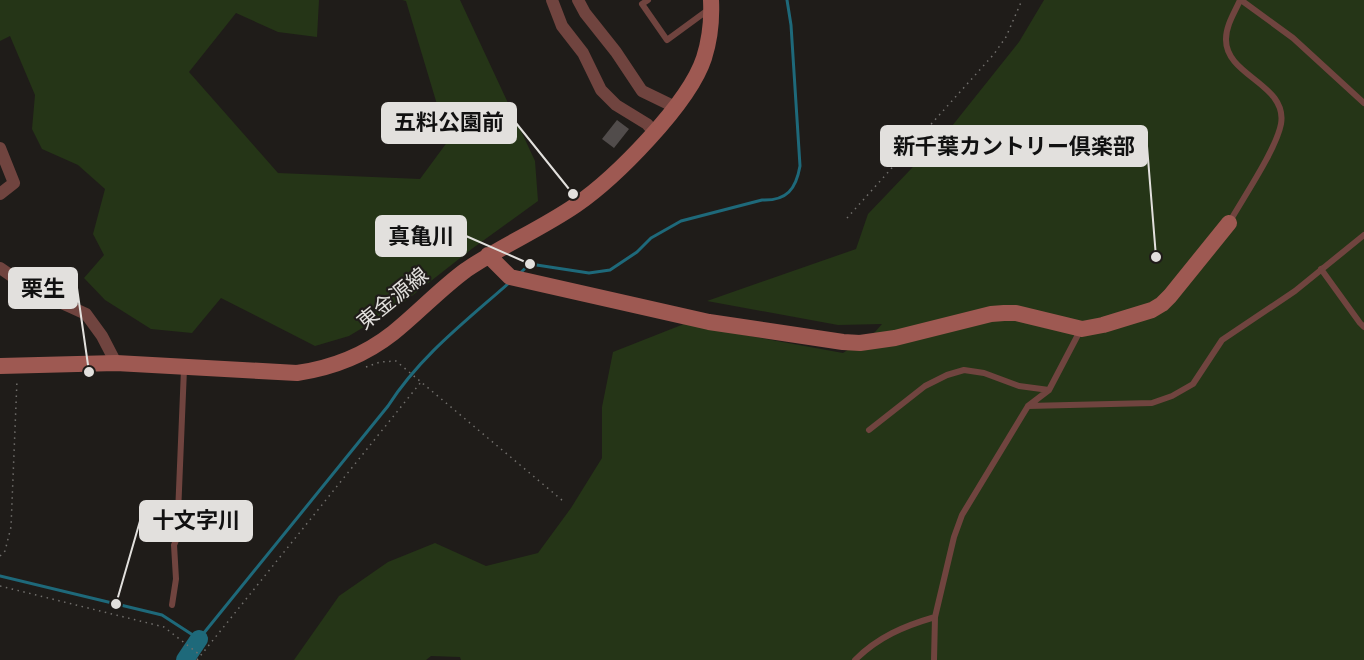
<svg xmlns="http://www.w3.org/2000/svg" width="1364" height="660" viewBox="0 0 1364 660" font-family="'Varela Round','Noto Sans JP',sans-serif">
<rect width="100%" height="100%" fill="#1f1c19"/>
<path fill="#253517" d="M0 0H319L317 37 278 32 236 13 189 72 278 173 420 179 448 141 406 1 402 0H460L535 161 538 201 473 248 399 306 349 336 315 346 221 298 192 333 151 329 105 300 84 278 104 255 93 234 105 189 78 165 42 149 32 129 35 95 10 36 0 41Z
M1044 0H1364V660H461L460 657 431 656 426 660H294L339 596 388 562 435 543 486 566 538 553 571 508 602 458V407L613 352 684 324 843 353 875 332 882 324 838 325 707 301 856 249 868 214 952 126 1019 42Z"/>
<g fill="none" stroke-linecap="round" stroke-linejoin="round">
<path stroke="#1e697a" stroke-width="3" d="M519 274 530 264 589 273 610 270 637 252 651 238 681 221 762 200C787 201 796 189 800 166L791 25 787 0
M0 576 162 615 199 639 388 406C420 356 466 321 510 282"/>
<path stroke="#1e697a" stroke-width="18" d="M185 660 199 639"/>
</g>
<path fill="#514c4b" d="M617 120 629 129 614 148 602 139Z"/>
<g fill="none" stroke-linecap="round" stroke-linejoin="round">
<path stroke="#716f6c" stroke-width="1.5" stroke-dasharray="1.5 4.5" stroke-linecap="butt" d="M847 218 994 54 1006 37 1022 0
M366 367 380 362 396 361 563 501
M0 556 5 551 11 527 17 380
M0 586 164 627 200 655
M197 660 421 382"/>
<path stroke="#70443f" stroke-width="6" d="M648 0 642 4 667 40 708 10
M1241 0 1293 38 1364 103
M1229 223C1243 198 1276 150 1281 124 1288 84 1225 76 1226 39 1226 25 1235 12 1240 0
M1321 269 1360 323 1364 327
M1028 406 1152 403 1172 396 1193 384 1222 340 1295 291 1364 235
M869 430 925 386 947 375 964 370 984 373 1019 386 1049 390
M172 605 176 579 174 545 177 538 184 369
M855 660C878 637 904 626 935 617
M934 660 935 617 954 537 962 515 1028 406 1049 390 1081 329"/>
<path stroke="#70443f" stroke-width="12" d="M552 0 562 26 583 53 601 90 616 105 647 124 654 132
M578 0 585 13 616 52 642 91 675 107
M0 148 14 183 0 194
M0 268 29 288 86 314 102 336 116 363"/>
<path stroke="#9e5952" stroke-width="16" d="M488 255 510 277 709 322 843 342 860 343 895 338 991 314 1004 313H1016L1082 329 1103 325 1152 310 1162 304 1170 296 1229 223
M0 366 116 363 297 373C332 368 365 355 393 333 418 313 440 289 466 270 501 246 541 229 576 205 615 178 689 104 704 58 710 39 712 20 711 0"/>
</g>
<g text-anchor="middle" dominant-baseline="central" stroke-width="4.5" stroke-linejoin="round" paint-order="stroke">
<g font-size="21" fill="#e2e0dd" stroke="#1f1c19">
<text transform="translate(393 299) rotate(-39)">東金源線</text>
</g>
</g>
<path fill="none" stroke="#e2e0dd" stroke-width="2" d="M573 194L516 123M1156 257L1147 146M530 264L466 236M89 372L77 288M116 604L140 521"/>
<g fill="#e2e0dd" stroke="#1f1c19" stroke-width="2">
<circle cx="573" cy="194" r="6"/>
<circle cx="1156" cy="257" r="6"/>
<circle cx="530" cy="264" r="6"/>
<circle cx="89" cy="372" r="6"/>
<circle cx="116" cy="604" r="6"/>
</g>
<g fill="#e2e0dd" stroke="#e2e0dd" stroke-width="2">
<rect x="382" y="103" width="134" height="40" rx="6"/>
<rect x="881" y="126" width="266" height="40" rx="6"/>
<rect x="376" y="216" width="90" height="40" rx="6"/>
<rect x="9" y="268" width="68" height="40" rx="6"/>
<rect x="140" y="501" width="112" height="40" rx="6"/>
</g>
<g font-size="22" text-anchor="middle" font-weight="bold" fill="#111">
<text x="449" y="130">五料公園前</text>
<text x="1014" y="154">新千葉カントリー倶楽部</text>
<text x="421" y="244">真亀川</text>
<text x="43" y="296">栗生</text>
<text x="196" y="528">十文字川</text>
</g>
</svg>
